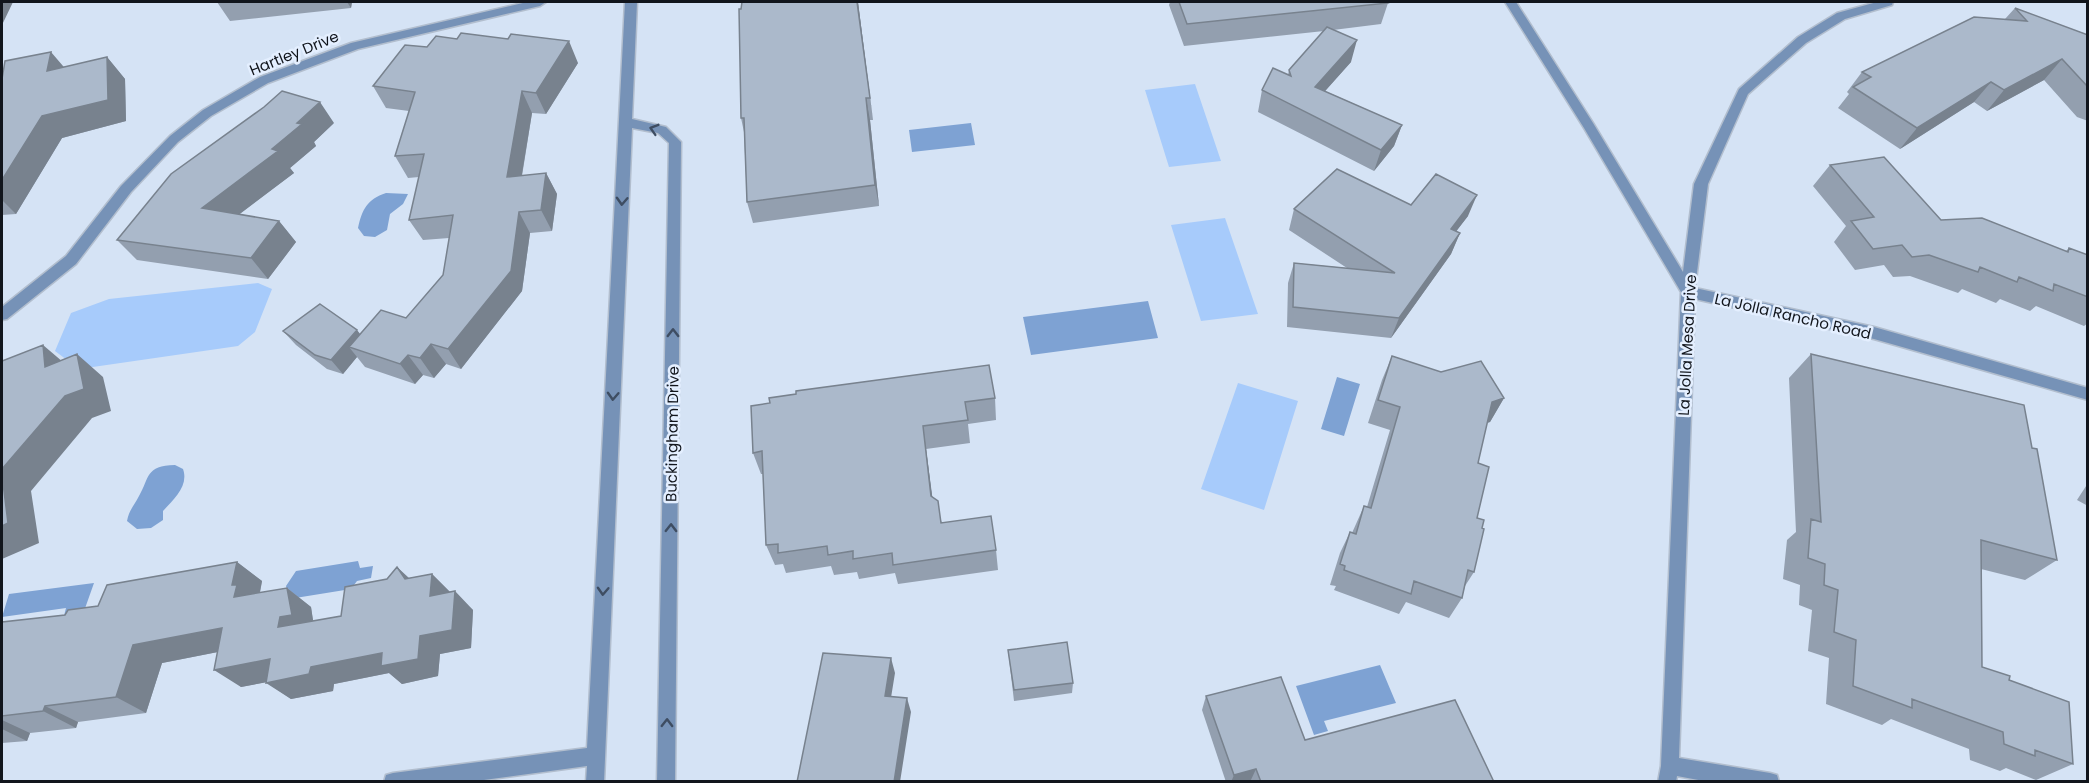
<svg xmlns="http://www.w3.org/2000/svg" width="2089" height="783" viewBox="0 0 2089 783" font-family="Poppins,sans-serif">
<rect width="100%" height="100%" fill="#d5e3f5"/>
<path fill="#a7cbfb" d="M1195 84 1221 161 1169 167 1145 90Z
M1225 218 1258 314 1201 321 1171 225Z
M258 283 272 289 255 332 238 346 79 369 55 351 71 313 109 299Z
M1238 383 1298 401 1264 510 1201 489Z"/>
<path fill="#7ea2d3" d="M971 123 975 145 912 152 909 130Z
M386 193 408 194 403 204 390 214 387 230 375 237 364 236 358 228C362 210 367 199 386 193Z
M1148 301 1158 338 1031 355 1023 317Z
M1337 377 1360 384 1344 436 1321 429Z
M175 465 183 469C189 486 174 499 163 511V520L151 528 137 529 127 521C129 510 134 506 139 496 150 477 145 466 175 465Z
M358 561 360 568 373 566 371 578 357 581 351 589 289 599 286 586 296 571Z
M94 583 83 614 64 616 66 608 2 617 9 594Z
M1380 665 1396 703 1324 721 1328 731 1314 735 1296 686Z"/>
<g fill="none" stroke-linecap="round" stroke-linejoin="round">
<defs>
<path id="minor" d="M527 2H546L540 6 358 49 268 83 211 116 178 142 131 192 76 264 7 319 2 320V307L66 256 121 186 170 136 203 110 260 77 351 43Z
M625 2H637L632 119 666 127 681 142 675 782H657L669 143 658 133 632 128 604 782H586L587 766 469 782H384L386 775 393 773 587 748Z
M1505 2H1516L1593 123 1683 272 1694 184 1739 89 1798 37 1837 13 1877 2H1893L1892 5 1845 19 1806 43 1748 94 1708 184 1695 288 1874 327 2088 388V400L1874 339 1695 299 1679 758 1770 773 1777 775 1779 782H1709L1677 776 1676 782H1658L1661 766 1681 292 1584 128Z"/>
</defs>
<use href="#minor" stroke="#b2bece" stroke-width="3"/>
<use href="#minor" fill="#7692b7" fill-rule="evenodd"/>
</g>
<path fill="#939faf" d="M217 2H352L351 8 230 21Z
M742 2H858L873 120H870L879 206 753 223 747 202 744 132 741 118Z
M1170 2H1387L1388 3 1381 24 1333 30 1351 62 1325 91 1402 125 1394 146 1374 171 1258 112 1262 90 1288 75 1289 70 1324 31 1184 46 1169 5Z
M2015 8 2088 35V121L2077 117 2044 80 1987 111 1974 102 1900 149 1838 108 1849 94 1847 92 1862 72 2005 19Z
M457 39 578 63 546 114 532 113 522 176 546 173 557 194 552 231 530 233 522 291 461 369 446 364 434 378 423 375 415 384 365 367 357 357 343 374 327 369 296 345 283 331 360 334 406 318 443 275 449 238 423 240 409 220 419 177 408 178 395 156 409 111 386 108 373 86 427 47Z
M107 57 125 79 126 121 62 138 16 214 2 215V79L64 67Z
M334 123 314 142 316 146 290 168 294 173 239 214 279 221 296 242 268 279 137 260 117 240Z
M1830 165 1941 220 2066 251 2069 248 2088 255V323L2084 326 2036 306 2030 311 2000 299 1996 303 1962 289 1958 293 1910 276 1893 277 1884 265 1855 270 1834 242 1846 226 1813 186Z
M1411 205 1468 216 1456 231 1460 233 1451 254 1391 338 1287 327 1288 283 1294 263 1347 268 1289 230 1294 209Z
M1811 354 2032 448 2057 560 2025 580 1981 569 1982 667 2009 680 2073 764 2036 780 2006 768 2000 771 1970 760 1969 749 1891 719 1882 725 1826 704 1829 658 1808 651 1812 610 1799 605 1800 585 1783 579 1787 540 1796 532 1789 378Z
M1392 356 1504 398 1490 422 1487 423 1478 463 1477 518 1474 572 1465 586 1462 598 1449 618 1406 602 1399 614 1334 590 1336 586 1330 585 1340 553 1350 532 1352 533 1364 506 1367 507 1390 430 1368 423 1382 380Z
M995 398 996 420 968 424 970 443 926 449 932 497 942 523 996 550 998 570 898 584 895 573 859 579 857 572 834 575 831 566 786 573 783 564 775 565 766 545 763 474H761L753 453 751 406Z
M2088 483V506L2077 500Z
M237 562 262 581 260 593 287 588 311 607 313 621 341 616 387 579 397 567 409 578 432 574 450 592 473 610 471 648 440 654 438 676 402 684 389 673 334 684 333 691 291 699 266 682 241 687 218 652 162 663 146 713 78 722 76 728 30 733 27 741 2 743V622L65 615 98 606Z
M1008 650 1073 683 1072 693 1014 701Z
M1206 696 1305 740 1494 782H1226L1202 710Z"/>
<path fill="#78828e" d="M2 2H13L2 25Z
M347 2H352L351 8Z
M857 2H858L873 120 870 98Z
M1357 40 1351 62 1310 108 1315 87Z
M569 41 578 63 546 114 536 93Z
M51 52 69 73 47 71Z
M107 57 125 79 126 121 62 138 16 214 2 200V180L42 116Z
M2062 59 2044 80 1987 111 2004 90Z
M1991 82 1974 102 1900 149 1917 128Z
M522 91 532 113 518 198 507 177Z
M866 98 870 120 879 206 875 185Z
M320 102 334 123 314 142 316 146 290 168 294 173 220 229 202 208 272 149 297 123Z
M1402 125 1394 146 1374 171 1381 150Z
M546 173 557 194 552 231 541 210Z
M1477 195 1468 216 1442 250 1451 229Z
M519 212 530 233 522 291 461 369 448 349Z
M279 221 296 242 268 279 251 258Z
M1460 233 1451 254 1391 338 1399 318Z
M357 330 368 344 349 347 357 357 343 374 331 360Z
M431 344 446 364 434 378 420 358Z
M43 345 70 368 45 367Z
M77 354 103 377 111 411 92 418 31 491 39 543 2 559V469Z
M408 355 423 375 415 384 400 364Z
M1504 398 1490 422 1479 425 1492 402Z
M923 426 926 449 935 517 931 496Z
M237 562 262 581 258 601 234 597 232 585Z
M397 567 417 586 405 579Z
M432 574 451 593 430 596Z
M287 588 311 607 315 633 278 627Z
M455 591 473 610 471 648 440 654 438 676 402 684 389 673 334 684 333 691 291 699 266 683 311 667Z
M222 628 248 646 162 663 146 713 116 697 133 645Z
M891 658 895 673 889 710 885 696Z
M270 659 295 677 241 687 214 670Z
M907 698 911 712 900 782H894Z
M45 706 78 722 76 728 43 711Z
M2 720 30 733 27 741 2 729Z
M1256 769 1250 782H1231L1234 775Z"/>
<path fill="#abb9cb" stroke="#78828e" stroke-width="1.5" d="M742 2H857L870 98H866L875 185 747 202 744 118H741L739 9H741Z
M1179 2H1387L1388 3 1187 24Z
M2015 8 2088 35V87L2062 59 2004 90 1991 82 1917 128 1853 87 1871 77 1862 72 1974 17 2027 21Z
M1327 27 1357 40 1315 87 1402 125 1381 150 1262 90 1273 68 1291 76 1289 70Z
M461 33 508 39 511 34 569 41 536 93 522 91 507 177 546 173 541 210 519 212 511 271 448 349 431 344 420 358 408 355 400 364 349 347 381 310 406 318 443 275 453 215 409 220 424 154 395 156 415 92 373 86 405 45 427 47 436 36 457 39Z
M51 52 47 71 107 57 108 100 42 116 2 180V79L5 61Z
M282 91 320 102 297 123 302 124 272 149 278 151 202 208 279 221 251 258 117 240 171 174 264 107Z
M1884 157 1941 220 1982 218 2068 252 2069 248 2088 255V297L2054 284 2053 291 2019 277 2017 282 1980 267 1978 272 1929 255 1912 257 1902 245 1873 249 1851 221 1874 217 1830 165Z
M1337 169 1411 205 1436 174 1477 195 1451 229 1460 233 1399 318 1293 307 1294 263 1395 273 1294 209Z
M320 304 357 330 331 360 315 355 283 331Z
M43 345 45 367 77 354 84 389 65 396 2 469V361Z
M1811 354 2024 405 2032 448 2037 449 2057 560 1981 540 1982 667 2010 676 2009 680 2069 702 2073 764 2035 750V756L2004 744 2003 732 1912 699V708L1853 686 1856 640 1834 632 1838 590 1824 585 1825 564 1808 558 1811 519 1821 522Z
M1392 356 1441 372 1481 361 1504 398 1492 402 1478 463 1489 467 1477 518 1484 520 1482 528 1484 529 1474 572 1468 570 1462 598 1414 581 1411 594 1344 570 1345 566 1340 564 1350 532 1356 534 1364 506 1371 508 1400 407 1378 400Z
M989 365 995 398 965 402 968 420 923 426 931 496 938 501 941 523 991 516 996 550 893 565 892 553 853 559V551L828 555 827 546 778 553V544L766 545 762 451 753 453 751 406 770 403 769 398 796 394V391Z
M2 475 8 523 2 526Z
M237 562 232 585H237L234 597 287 588 292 615 280 617 278 627 341 616 345 587 387 579 397 567 405 579 432 574 430 596 455 591 452 630 420 636 418 659 381 666 382 653 311 667 309 674 266 683 270 659 214 670 222 628 133 645 116 697 45 706 43 711 2 716V622L65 615 68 610 98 606 107 585Z
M1067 642 1073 683 1014 690 1008 650Z
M823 653 891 658 885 696 907 698 894 782H797Z
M1281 677 1305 740 1455 700 1494 782H1261L1256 769 1234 775 1206 696Z"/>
<defs><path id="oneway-chevron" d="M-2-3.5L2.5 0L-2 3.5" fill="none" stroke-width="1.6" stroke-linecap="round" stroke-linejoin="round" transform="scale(1.5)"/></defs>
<g stroke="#3e4d62">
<use href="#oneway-chevron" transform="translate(654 129) rotate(-163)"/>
<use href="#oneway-chevron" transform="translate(622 201) rotate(93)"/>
<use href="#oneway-chevron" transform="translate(673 333) rotate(-90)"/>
<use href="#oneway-chevron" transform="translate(613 396) rotate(93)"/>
<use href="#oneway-chevron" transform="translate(671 528) rotate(-89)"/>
<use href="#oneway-chevron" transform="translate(603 591) rotate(93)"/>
<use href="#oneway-chevron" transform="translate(667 723) rotate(-89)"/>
</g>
<g text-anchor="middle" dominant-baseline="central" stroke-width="5" stroke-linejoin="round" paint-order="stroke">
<g font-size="15" fill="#11151c" stroke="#e4efff">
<text transform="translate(294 53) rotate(-22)">Hartley Drive</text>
<text transform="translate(1793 316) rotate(13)">La Jolla Rancho Road</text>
<text transform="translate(1687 345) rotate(-87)">La Jolla Mesa Drive</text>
<text transform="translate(672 434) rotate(-89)">Buckingham Drive</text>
</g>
</g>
<rect width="2089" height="783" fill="none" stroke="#11151c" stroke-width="6"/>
</svg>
